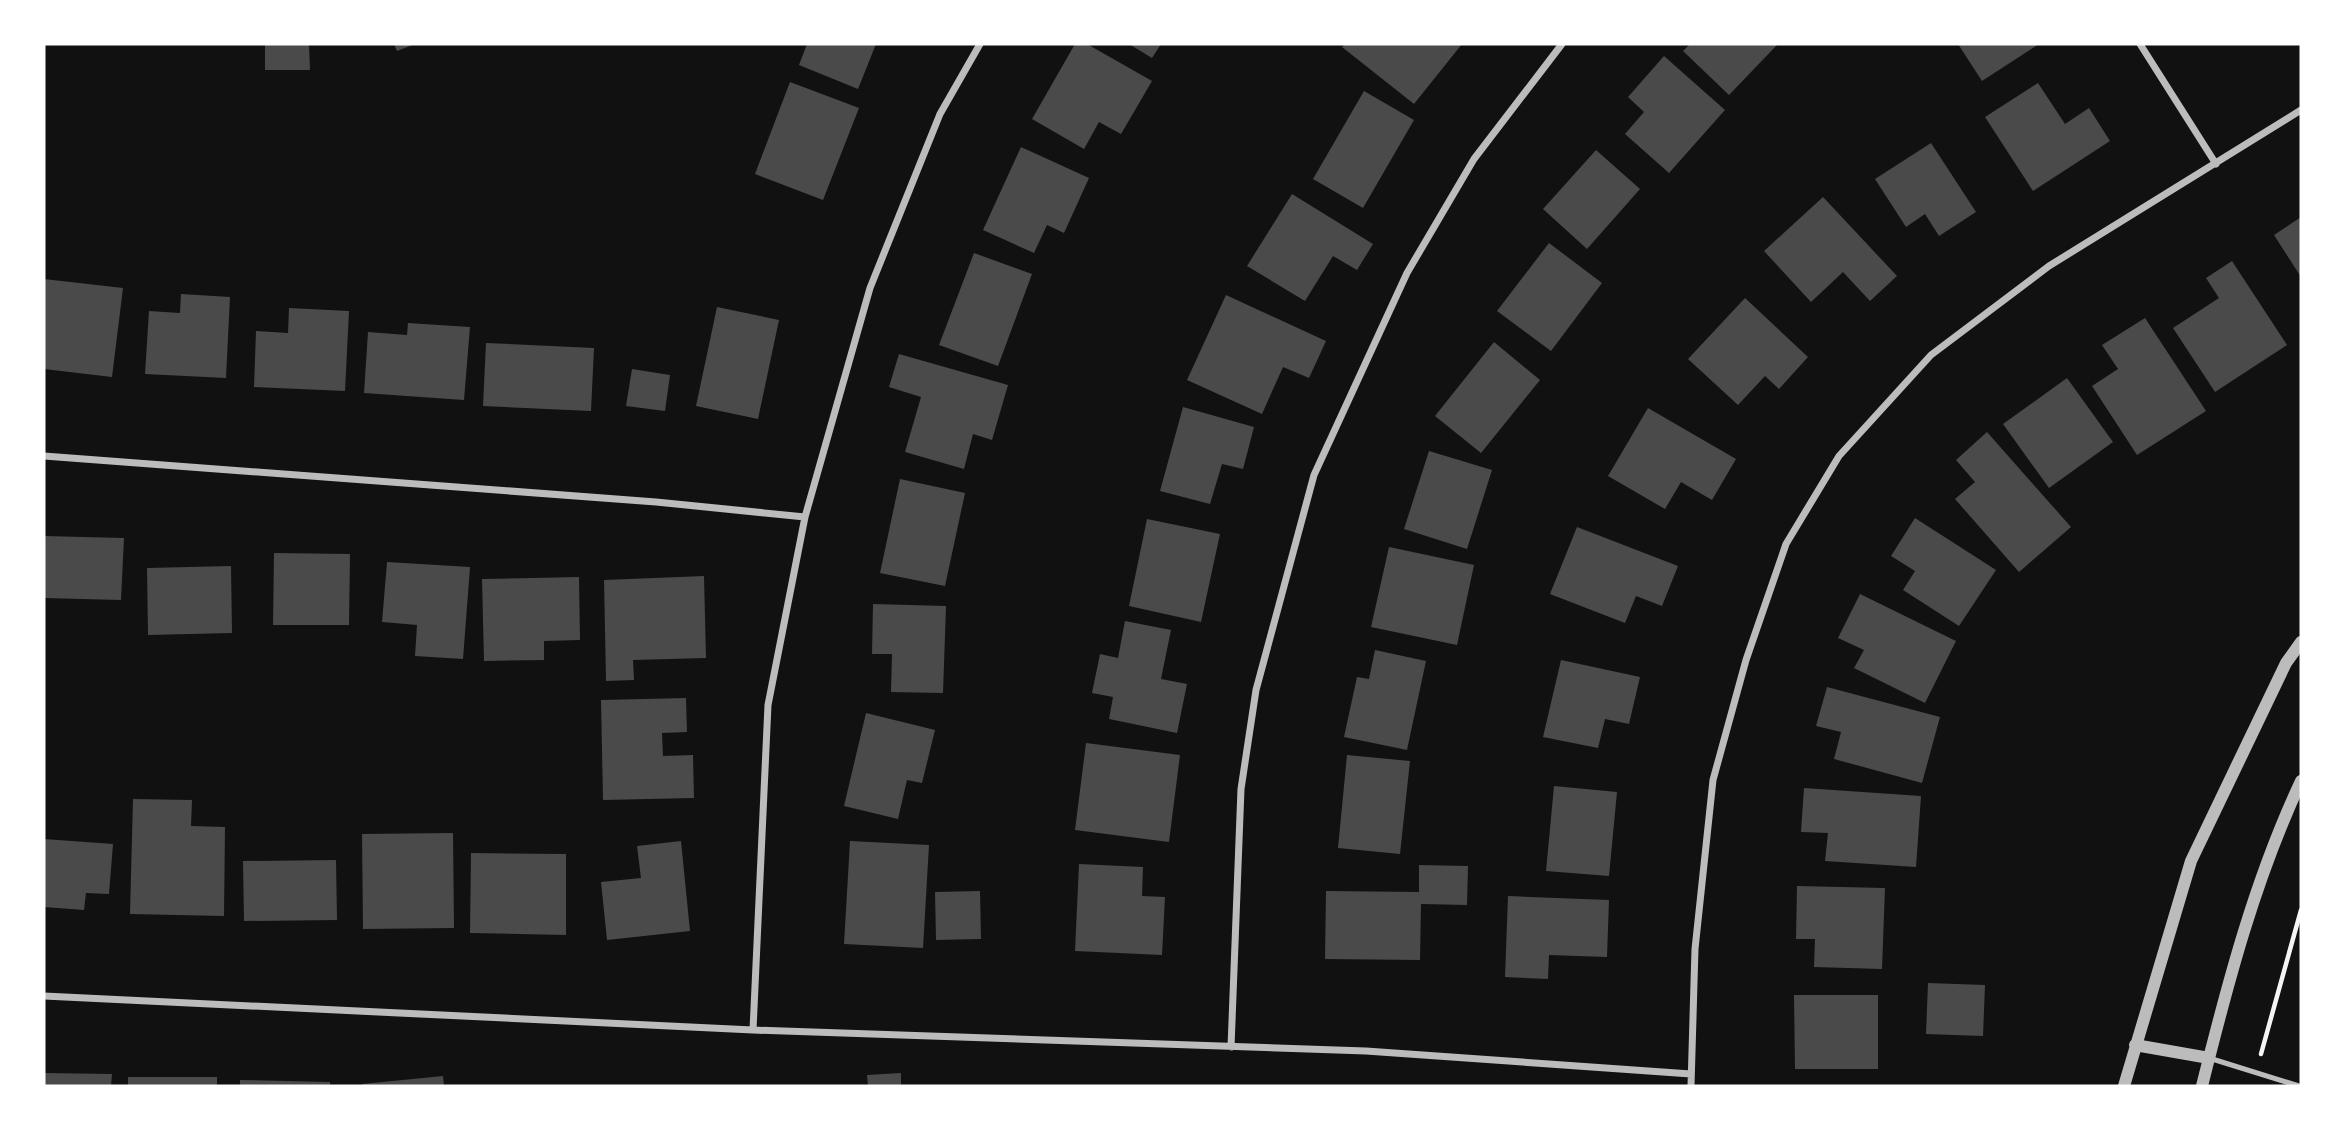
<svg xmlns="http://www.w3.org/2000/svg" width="2345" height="1130" viewBox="0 0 2345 1130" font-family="Quicksand,sans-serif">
<rect width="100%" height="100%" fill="#111"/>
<path fill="#4a4a4a" d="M265 44H309L310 70H265Z
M394 44H415L397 51Z
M807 44H876L858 89 799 65Z
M1075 44H1087L1152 81 1121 134 1099 122 1084 149 1032 119Z
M1129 44H1161L1152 58Z
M1345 44H1462L1414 104 1342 47Z
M1690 44H1778L1729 95 1683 51Z
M1958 44H2039L1982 81Z
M1664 56 1725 110 1669 173 1625 134 1644 112 1628 97Z
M790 82 859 108 823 200 755 174Z
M2038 83 2065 124 2089 108 2110 141 2033 191 1985 117Z
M1364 91 1414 120 1363 208 1313 179Z
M1931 143 1976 212 1939 236 1925 214 1906 227 1875 179Z
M1021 147 1089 178 1064 233 1047 225 1034 253 983 230Z
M1596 150 1640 189 1587 249 1543 209Z
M1292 194 1373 244 1357 270 1333 256 1305 301 1247 266Z
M1823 197 1897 276 1870 301 1843 272 1811 302 1764 251Z
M2301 217V277L2274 235Z
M1549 243 1602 283 1551 351 1497 311Z
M974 253 1032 274 998 366 939 345Z
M2232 261 2287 345 2215 392 2173 328 2219 298 2206 278Z
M44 279 123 288 112 377 44 369Z
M181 294 230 297 226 378 145 374 149 311 180 313Z
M1226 295 1326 341 1309 378 1283 367 1262 414 1187 380Z
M1745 298 1808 357 1779 389 1765 376 1738 405 1688 359Z
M717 307 779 320 758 419 696 406Z
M289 308 349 311 345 391 254 387 256 331 288 333Z
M2145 318 2206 411 2137 455 2092 386 2118 369 2102 345Z
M408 323 470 327 464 400 364 393 368 332 407 335Z
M1494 342 1540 380 1481 453 1435 416Z
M486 343 594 348 591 411 483 406Z
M899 354 1008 385 992 440 973 434 964 469 905 452 921 397 889 387Z
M632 369 670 375 665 411 626 406Z
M2067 378 2113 442 2049 488 2003 424Z
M1183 407 1254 427 1243 469 1222 464 1210 504 1160 491Z
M1648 408 1736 459 1712 500 1681 482 1665 509 1608 476Z
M1987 432 2071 527 2019 572 1955 499 1975 482 1956 460Z
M1429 451 1492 470 1467 549 1404 529Z
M900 479 965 493 945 586 880 573Z
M1915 518 1996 570 1959 626 1903 590 1915 571 1891 556Z
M1147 519 1220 534 1201 622 1129 606Z
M1577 527 1678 566 1662 606 1636 596 1625 623 1550 594Z
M44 536 124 538 121 600 44 598Z
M1389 547 1474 565 1457 645 1371 627Z
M274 553 350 554 349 625H273Z
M387 562 470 567 463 659 415 656 417 625 382 622Z
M231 566 232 633 148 635 147 568Z
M704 576 706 658 633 660 634 680 606 681 604 580Z
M579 577 580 640 544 641V660L484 661 482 579Z
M1860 594 1956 641 1925 703 1854 668 1864 650 1838 638Z
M873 604 946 606 943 693 891 692 892 654H872Z
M1125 621 1171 630 1161 679 1187 684 1177 733 1109 719 1113 697 1092 693 1100 654 1118 658Z
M1375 650 1426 661 1407 750 1344 737 1357 677 1369 679Z
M1561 660 1640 677 1629 724 1605 719 1598 748 1543 737Z
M1827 687 1940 717 1922 783 1834 759 1841 732 1816 726Z
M686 698 687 732 662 733 663 756 693 755 694 798 603 800 601 700Z
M866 713 935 730 922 783 907 780 898 819 844 806Z
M1086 743 1180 755 1169 842 1075 830Z
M1347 755 1410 761 1400 854 1338 848Z
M1554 786 1617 792 1609 876 1546 871Z
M1804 788 1921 796 1916 867 1825 861 1828 833 1801 832Z
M133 799 192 800 191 826 225 827 224 916 130 914Z
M453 833 454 928 363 929 362 834Z
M44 839 113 844 109 894 86 893 84 910 44 907Z
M681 841 690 931 607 940 601 882 641 878 637 846Z
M850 841 929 845 923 948 844 944Z
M471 853 566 854V935L470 933Z
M336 860 337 920 244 921 243 861Z
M1079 864 1143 867 1142 896 1165 897 1162 955 1075 951Z
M1419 865 1468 866 1467 905 1421 904 1420 960 1325 959 1326 891 1419 892Z
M1797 886 1885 888 1882 969 1814 967 1815 939H1796Z
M980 891 981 939 936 940 935 892Z
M1508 896 1609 900 1607 957 1549 955 1548 979 1505 977Z
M1928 983 1985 985 1983 1036 1926 1034Z
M1794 995H1878V1069H1795Z
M44 1073 112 1074 111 1086H44Z
M901 1073V1086H868L867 1075Z
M443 1076 444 1086H362V1084Z
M128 1077H217V1086H128Z
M240 1080 330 1082V1086H240Z"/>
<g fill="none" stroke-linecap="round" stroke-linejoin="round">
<path stroke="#f5f5f5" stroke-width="4.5" d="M2261 1054 2301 910"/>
<path stroke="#bcbcbc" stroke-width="5" d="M2209 1058 2299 1086"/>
<path stroke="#bcbcbc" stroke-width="7" d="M2140 44 2216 164
M44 456 656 502 805 517
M44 996 753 1030 1366 1051 1691 1074
M753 1030 768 705 805 517 870 288 940 114 980 44
M1231 1047 1241 789 1256 690 1314 475 1407 273 1474 159 1562 44
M1691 1086 1695 949 1713 780 1746 660 1786 544 1839 456 1931 355 2049 266 2301 110"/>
<path stroke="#bcbcbc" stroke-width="12" d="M2135 1045 2209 1058
M2124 1086 2191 861 2286 663 2301 642
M2202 1086C2228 982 2255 879 2301 781"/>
</g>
<rect width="2345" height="1130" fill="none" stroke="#ffffff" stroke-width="91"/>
</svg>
